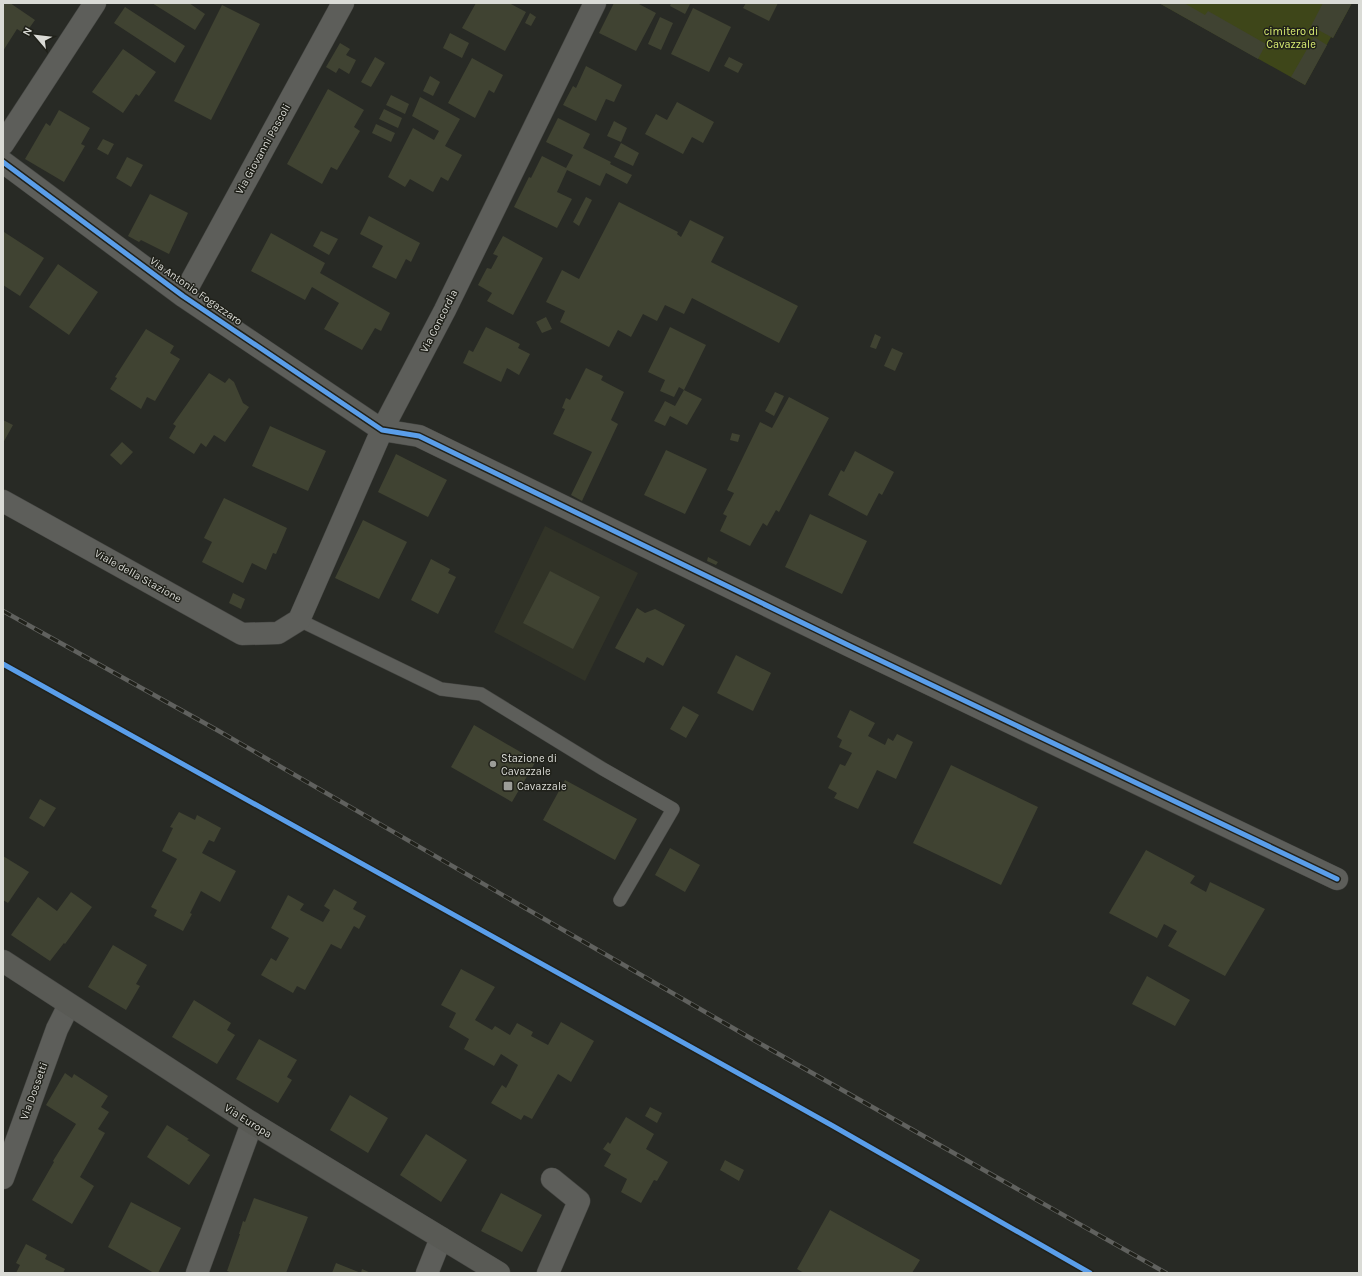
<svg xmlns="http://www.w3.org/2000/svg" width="1362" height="1276" viewBox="0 0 1362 1276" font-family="Karla,sans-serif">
<rect width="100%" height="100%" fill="#282a25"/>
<path fill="#313327" d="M545 526 638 573 585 681 494 632Z"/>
<path fill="#3e4619" d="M1159 3H1352L1333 38 1331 37 1305 85Z"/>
<path fill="#404332" d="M3 3H10L35 20 25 34 17 29 3 51Z
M152 3H189L205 14 195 30Z
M476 3H509L526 12 505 51 462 28Z
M614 3H637L656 13 636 51 599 33Z
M671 3H689L690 4 685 14 670 6Z
M746 3H778L769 21 743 8Z
M1159 3H1184L1205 15 1208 11 1266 44 1258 59Z
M1323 3H1352L1333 38 1311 26Z
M222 5 260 24 211 120 174 101Z
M125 7 185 46 175 63 114 23Z
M693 8 731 27 709 72 671 54Z
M530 13 536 17 531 26 525 23Z
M660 17 673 23 661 50 648 44Z
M450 33 469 43 462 58 443 48Z
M1314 37 1327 45 1305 85 1291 77Z
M340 43 350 49 346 55 356 60 349 74 339 68 336 73 326 67Z
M123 49 156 72 139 96 136 94 123 113 92 92Z
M375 57 385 63 371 87 361 82Z
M729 57 743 64 738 73 724 66Z
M472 58 503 75 494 93 489 90 475 118 448 103Z
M586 66 622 85 614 102 606 99 596 121 563 105 573 86 576 88Z
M430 76 440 82 433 96 423 91Z
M328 89 364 110 354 127 360 131 337 170 331 167 322 184 287 164Z
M391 95 409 104 405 114 386 105Z
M420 97 460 119 445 146 462 155 448 181 441 177 433 192 410 179 405 187 388 177 413 128 434 140 439 131 412 116Z
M677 102 714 122 703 143 692 137 683 154 645 134 656 114 667 120Z
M384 109 402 118 398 128 379 119Z
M59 110 90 128 81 144 85 146 64 182 25 159 46 123 50 126Z
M558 118 590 134 583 148 611 162 610 164 632 175 627 184 606 173 600 186 567 170 557 192 572 199 557 228 514 207 529 177 531 178 542 156 566 168 573 155 546 142Z
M614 121 627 128 621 142 607 136Z
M376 124 395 133 391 142 372 133Z
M103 139 114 144 108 155 97 149Z
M621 143 639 153 633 166 614 157Z
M127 157 143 165 131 187 116 178Z
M150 194 188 213 169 254 141 240 139 242 128 236Z
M586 197 592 200 579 226 573 222Z
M619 202 678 232 677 234 681 237 690 220 724 237 711 262 798 306 779 343 692 298 684 314 665 305 657 321 643 314 631 337 618 330 609 347 560 322 565 311 546 302 562 270 579 279Z
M369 216 420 243 411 262 406 259 396 279 372 267 383 246 360 234Z
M321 231 338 239 329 255 313 246Z
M4 232 44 258 20 296 3 285V234Z
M271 233 325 263 320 273 390 313 381 331 375 328 362 350 324 329 339 303 312 287 305 300 251 271Z
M503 236 543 258 513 315 487 301 492 293 478 285 487 268 491 269 498 256 493 254Z
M58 264 98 292 69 335 29 307Z
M546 317 552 329 542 333 536 322Z
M486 327 520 344 518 348 530 354 519 375 507 368 501 382 463 363 469 350 473 352Z
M670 327 706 345 684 390 679 387 674 397 660 391 665 380 648 372Z
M146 329 174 346 170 353 180 359 155 401 147 397 141 409 110 389 117 378 115 377Z
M875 334 881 337 876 349 870 347Z
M892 348 903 353 895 371 884 366Z
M586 368 603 376 601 380 624 392 611 420 618 424 582 501 571 495 592 452 553 434 565 409 562 408 566 398 570 400Z
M209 373 225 383 229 378 234 382 243 403 249 407 225 442 214 435 206 447 201 443 194 454 169 438 176 426 173 424Z
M684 390 702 399 687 425 670 416 665 426 654 421 665 401 675 406Z
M775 392 784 396 774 416 765 411Z
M789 397 829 418 779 512 776 510 767 526 763 523 750 546 720 531 727 516 723 514 734 493 727 490 760 422 772 428Z
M3 420 13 425 3 443Z
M270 426 326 451 308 491 252 466Z
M732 433 740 435 738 442 730 440Z
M122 442 133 452 121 465 110 455Z
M666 450 707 469 685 514 644 495Z
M855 451 894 472 882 495 879 493 867 516 828 495 841 470 844 472Z
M396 454 447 480 428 517 378 492Z
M224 498 287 528 276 554 273 553 266 570 252 563 243 583 202 562 212 542 204 538Z
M810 514 867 541 842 594 785 567Z
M363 520 407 542 379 599 335 578Z
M708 557 718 562 716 565 707 561Z
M431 559 450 569 448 573 456 577 438 614 411 600Z
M550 571 600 597 573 649 523 623Z
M233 593 245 599 241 609 229 603Z
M637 608 645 613 655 609 685 625 663 666 647 657 644 663 615 648Z
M736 655 771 673 753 711 717 693Z
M683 706 699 715 686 738 670 729Z
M850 710 875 723 868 736 885 745 888 738 893 741 897 734 913 742 896 779 877 770 858 809 834 798 837 793 828 788 840 764 845 766 852 753 839 747 842 740 837 737Z
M474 725 536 761 512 802 451 767Z
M951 765 1038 807 1001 885 913 843Z
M565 780 637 819 615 860 543 820Z
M40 799 56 808 44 827 29 818Z
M179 812 195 820 197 815 221 828 214 842 209 840 202 853 236 871 220 902 201 891 190 913 192 914 183 931 154 916 157 910 151 907 177 859 162 851 173 828 170 827Z
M670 848 700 865 685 892 655 875Z
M1146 850 1195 876 1190 883 1206 892 1210 882 1265 909 1225 976 1168 946 1177 931 1164 924 1157 938 1109 913Z
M3 856 29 872 8 903 3 900Z
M334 889 357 902 353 909 366 916 359 929 354 926 341 949 331 944 305 990 297 986 293 993 261 975 271 958 276 961 289 938 271 928 288 895 304 904 300 910 323 922 330 910 324 906Z
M71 892 92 907 65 944 64 943 50 961 11 935 38 897 57 911Z
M113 945 147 965 136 984 140 986 126 1010 88 987Z
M461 969 495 987 475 1020 492 1030 495 1026 510 1035 517 1023 533 1032 531 1036 548 1045 561 1022 594 1041 571 1082 558 1074 532 1119 524 1115 521 1120 491 1103 502 1085 506 1088 518 1065 501 1054 494 1066 464 1049 469 1039 449 1027 456 1013 441 1005Z
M1147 976 1190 1000 1175 1026 1132 1004Z
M194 1000 231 1023 227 1030 235 1035 217 1064 172 1037Z
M259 1039 297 1060 287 1077 292 1080 278 1103 236 1079Z
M65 1073 72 1078 74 1074 108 1096 101 1107 109 1112 98 1129 105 1133 80 1177 94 1186 72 1224 32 1200 54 1162 53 1161 76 1124 46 1105Z
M350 1095 388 1118 368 1153 330 1130Z
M650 1107 662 1113 657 1123 645 1116Z
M626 1117 654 1134 646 1149 668 1162 657 1181 654 1180 641 1203 621 1192 627 1179 604 1166 611 1154 603 1149 608 1142 610 1144Z
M167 1125 189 1139 187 1140 210 1155 189 1185 147 1157Z
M426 1134 467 1160 441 1202 400 1175Z
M725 1160 744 1170 739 1181 720 1170Z
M501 1193 542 1215 522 1252 481 1231Z
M254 1198 308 1217 286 1273H232L227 1271 240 1234H239L243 1221 245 1222Z
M131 1202 181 1228 158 1273H154L108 1247Z
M830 1210 920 1260 912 1273H804L797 1269Z
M26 1244 47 1255 45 1259 65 1269 63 1273H16L20 1265 16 1263Z
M336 1263 361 1273 362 1269 371 1273H332Z"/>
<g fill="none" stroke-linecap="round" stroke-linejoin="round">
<defs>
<path id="lane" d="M299 620 441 689 481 694 603 769 673 809 620 900"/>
<path id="street" d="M3 144 95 3
M3 162 183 296 382 430 419 436 848 645 1337 879
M183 296 343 3
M3 501 242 634 278 633 299 620 382 430 445 310 595 3
M3 1178 57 1029 69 1005
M197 1273 252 1123
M427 1273 441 1238
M548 1273 579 1201 552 1179"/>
<path id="secondary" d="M3 961 252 1123 499 1273"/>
</defs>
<use href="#lane" stroke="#454643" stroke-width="14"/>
<use href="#street" stroke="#454643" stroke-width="23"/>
<use href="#secondary" stroke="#454643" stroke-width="23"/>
<use href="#lane" stroke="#5d5e5a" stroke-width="13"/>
<use href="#street" stroke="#5d5e5a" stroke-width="22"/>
<use href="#secondary" stroke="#595a55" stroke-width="22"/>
<defs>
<path id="rail" d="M3 611 217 730 752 1039 1166 1273"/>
</defs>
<use href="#rail" stroke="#60615e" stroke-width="4.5"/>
<use href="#rail" stroke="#20211a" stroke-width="3" stroke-dasharray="9" stroke-linecap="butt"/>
<defs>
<path id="cycleway" d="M3 162 183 296 382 430 419 436 848 645 1337 879
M3 664 833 1126 1090 1273"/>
</defs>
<use href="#cycleway" stroke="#20211a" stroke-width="8"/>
<use href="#cycleway" stroke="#5a9eea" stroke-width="5"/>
</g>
<g fill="#9c9d98" stroke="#20211a" stroke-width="1.5">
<circle cx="493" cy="764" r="4"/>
<rect x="503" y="781" width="10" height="10" rx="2"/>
</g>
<g text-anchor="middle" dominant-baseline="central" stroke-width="3" stroke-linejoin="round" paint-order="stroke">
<g font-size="11" fill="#dbef72" stroke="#20211a">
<text x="1291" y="31">cimitero di<tspan x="1291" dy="13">Cavazzale</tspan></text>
</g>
<g font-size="11" fill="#dadbd6" stroke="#20211a">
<text transform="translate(263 149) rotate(-61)">Via Giovanni Pascoli</text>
<text transform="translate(196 291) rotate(35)">Via Antonio Fogazzaro</text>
<text transform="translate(439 321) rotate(-63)">Via Concordia</text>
<text transform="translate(138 576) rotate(29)">Viale della Stazione</text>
<text transform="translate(34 1091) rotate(-70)">Via Dossetti</text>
<text transform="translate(248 1121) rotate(32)">Via Europa</text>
</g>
<g font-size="11" fill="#dadbd6" stroke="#20211a" text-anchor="start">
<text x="501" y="758">Stazione di<tspan x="501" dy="13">Cavazzale</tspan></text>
<text x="517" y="786">Cavazzale</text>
</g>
</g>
<rect width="1362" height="1276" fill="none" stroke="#dadbd6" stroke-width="8"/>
<g transform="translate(36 36) rotate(298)" stroke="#20211a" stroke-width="3" paint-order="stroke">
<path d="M0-3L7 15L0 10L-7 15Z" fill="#dadbd6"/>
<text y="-6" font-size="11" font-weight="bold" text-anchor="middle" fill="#dadbd6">N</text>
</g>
</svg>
